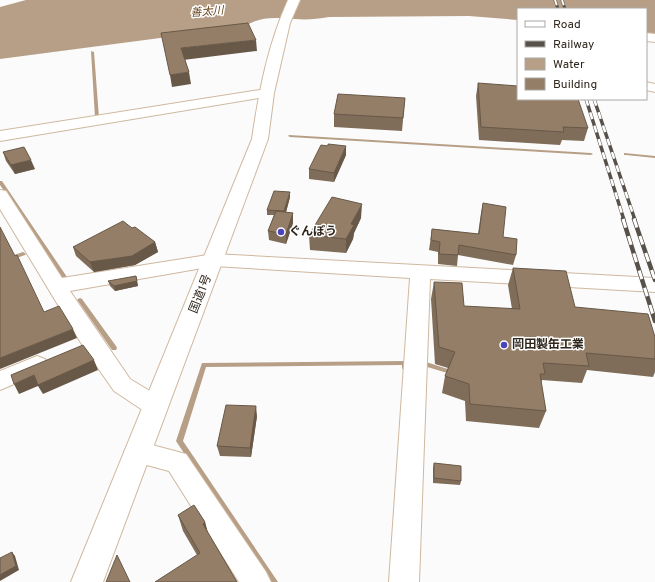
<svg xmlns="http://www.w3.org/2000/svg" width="655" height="582" viewBox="0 0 655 582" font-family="Overpass,'Noto Sans JP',sans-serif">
<rect width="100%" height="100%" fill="#fbfbfb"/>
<path fill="#b69f86" d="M26 0H655V35L646 33V9H518V20L469 16 329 17C317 19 307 20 295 19 275 18 262 15 244 27L0 59V7Z"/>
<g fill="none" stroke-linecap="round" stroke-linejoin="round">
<path fill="#b69f86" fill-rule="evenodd" d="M91 51 94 52 99 118 97 119 95 118Z
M289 135 591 153 593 154 591 155 290 137 288 136Z
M624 153 655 156V158L626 155H624Z
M0 181H2L67 277 68 278 67 279H63L0 185Z
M23 252 26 254 25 255 0 264V260Z
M80 298 82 299 116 346 117 348 116 350H112L78 301 77 300 78 299Z
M406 361H408L409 363 407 370H403L402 368V365L206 367 183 441 278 582H269L176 441 202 363Z
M424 362H426L454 371H456L457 373 456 375H454L424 366 423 364Z"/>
<defs>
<path id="minor" d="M646 33 655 34V42L646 41Z
M646 82 655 84V92L646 90Z
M266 89 271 90 273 93 271 96 0 141V131Z
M0 190 6 191 62 278 214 254 655 278V292L430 279 419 582H389L410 278 214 266 70 291 130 379 163 399 167 406 163 413 155 416 147 413 114 391 84 348 0 209Z
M37 356 45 359 48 365 45 371 0 390V371Z
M137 441 186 454 266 572 271 582H239L169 471 128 460 124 452 128 444Z"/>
<path id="highway" d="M288 0H300L290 23 274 93 268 139 103 582H71L252 139C259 91 268 44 288 0Z"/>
</defs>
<use href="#minor" stroke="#cfb89f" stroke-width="2"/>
<use href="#highway" stroke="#cfb89f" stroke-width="2"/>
<use href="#minor" fill="#fff" fill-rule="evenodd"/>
<use href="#highway" fill="#fff" fill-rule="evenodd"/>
<defs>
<path id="rail-far2" d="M555 0 558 9
M562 0 565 9"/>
<path id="rail-far1" d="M586 99 624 220
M594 99 635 220"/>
<path id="rail" d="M623 219 655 321
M634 219 655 280"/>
</defs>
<use href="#rail-far2" stroke="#585149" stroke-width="3"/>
<use href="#rail-far1" stroke="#585149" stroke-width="3.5"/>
<use href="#rail" stroke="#585149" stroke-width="4.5"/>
<use href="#rail-far2" stroke="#fff" stroke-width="2" stroke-dasharray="5.5" stroke-linecap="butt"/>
<use href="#rail-far1" stroke="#fff" stroke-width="2.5" stroke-dasharray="7" stroke-linecap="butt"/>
<use href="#rail" stroke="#fff" stroke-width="3" stroke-dasharray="9" stroke-linecap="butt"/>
</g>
<path fill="#7f6c59" d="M478 83 588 128 584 141 562 140 560 145 479 140 476 96Z
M405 98 402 131 334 127V114Z
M3 152 35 169 15 174 6 161Z
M346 155 334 182 309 179V169Z
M290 197 286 212 293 213V223L286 244 269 240 268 231 274 215H267V210Z
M483 203 503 237 516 255 513 265 458 255 457 266 438 264V252L429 250 432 229 478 234 481 213Z
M361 218 354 233 353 239 346 253 310 250 309 235Z
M132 228 155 242 158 252 135 265 94 272 76 256 73 247Z
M513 268 575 307 655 337V372L653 377 587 370 582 383 542 380 541 383 546 411 539 428 466 421 465 401 442 393 445 376 448 368 435 364 431 299 434 282 464 306 512 309 508 285Z
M108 281H137L138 286 115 291 110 286Z
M257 416 251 457 220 456 217 446Z
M434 463 461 481 460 485 433 483V468Z
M178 515 205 522 208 533 237 582 197 555 183 531Z"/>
<path fill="#685848" d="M256 40 257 51 183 60 181 48Z
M189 72 191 84 172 87 170 75Z
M346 146V155L334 182V173Z
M31 160 35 169 15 174 11 165Z
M290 192V197L285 216 284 211Z
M362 204 361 218 354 233 353 239 346 253V239L351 224Z
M293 213V223L286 244V234Z
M155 242 158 252 135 265 94 272 90 262Z
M136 276 138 286 115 291 114 286Z
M73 329 77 338 0 369V358Z
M94 360 98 370 43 394 38 386 19 394 14 384 34 375Z
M256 406 257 416 251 457 250 448Z
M205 522 209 538 203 524Z
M12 552 15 556 19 570 0 581V575Z"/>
<path fill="#947e67" stroke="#685848" d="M248 23 256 40 181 48 189 72 170 75 161 33Z
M478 83 518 86V99H578L588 128 563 127 564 132 481 127Z
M338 94 405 98 403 118 334 114Z
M328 144 346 146 334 173 309 169 321 145 328 146Z
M24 147 31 160 11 165 3 152Z
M274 191 290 192 284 211 267 210Z
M332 197 362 204 351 224 354 225 346 239 309 235Z
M483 203 506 207 503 237 517 239 516 255 459 245 458 255 439 254 440 242 431 240 432 229 479 234Z
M276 211 293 213 286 234 268 231Z
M123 221 132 228 135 227 155 242 132 256 90 262 73 247Z
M0 227 15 256 17 255 44 312 59 306 73 329 0 358Z
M513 268 566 271 575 307 648 314 655 337V359L586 353 589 366 543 363 545 374H540L546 411 470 404 469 384 445 376 455 352 439 347 434 282 462 283 464 306 520 309Z
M136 276 137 281 114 286 108 281Z
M83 345 94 360 38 385 34 375 14 384 11 375Z
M226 405 256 406 250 448 217 446Z
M434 463 461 466V481L434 478Z
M194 505 205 522 203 524 237 582H155L200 553 178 515Z
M12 552 16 566 0 575V558Z
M117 555 130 582H106Z"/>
<g fill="#4a44bb" stroke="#fff" stroke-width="1.5">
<circle cx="281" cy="232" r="4"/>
<circle cx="504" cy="345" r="4"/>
</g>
<g text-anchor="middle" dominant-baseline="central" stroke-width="3" stroke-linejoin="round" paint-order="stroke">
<g font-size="11" font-style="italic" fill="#644217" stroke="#fff">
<text transform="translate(207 12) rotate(-4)">善太川</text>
</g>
<g font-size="12" font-weight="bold" fill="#2e251b" stroke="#fff" text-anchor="start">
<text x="289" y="232">ぐんぽう</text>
<text x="512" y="345">岡田製缶工業</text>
</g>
<g font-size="12" fill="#2e251b" stroke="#fff">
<text transform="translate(201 294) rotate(-68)">国道1号</text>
</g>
</g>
<rect x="517" y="8" width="130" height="92" fill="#ffffff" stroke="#aba8a4"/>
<rect x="525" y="21" width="20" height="6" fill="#ffffff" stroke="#aba8a4"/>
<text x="553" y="28" font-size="12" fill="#2e251b">Road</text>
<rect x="525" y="41" width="20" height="6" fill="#585149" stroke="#aba8a4"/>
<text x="553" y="48" font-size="12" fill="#2e251b">Railway</text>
<rect x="525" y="58" width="20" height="12" fill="#b69f86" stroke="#aba8a4"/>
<text x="553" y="68" font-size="12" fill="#2e251b">Water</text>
<rect x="525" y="78" width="20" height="12" fill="#947e67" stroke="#aba8a4"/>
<text x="553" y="88" font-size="12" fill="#2e251b">Building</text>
</svg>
